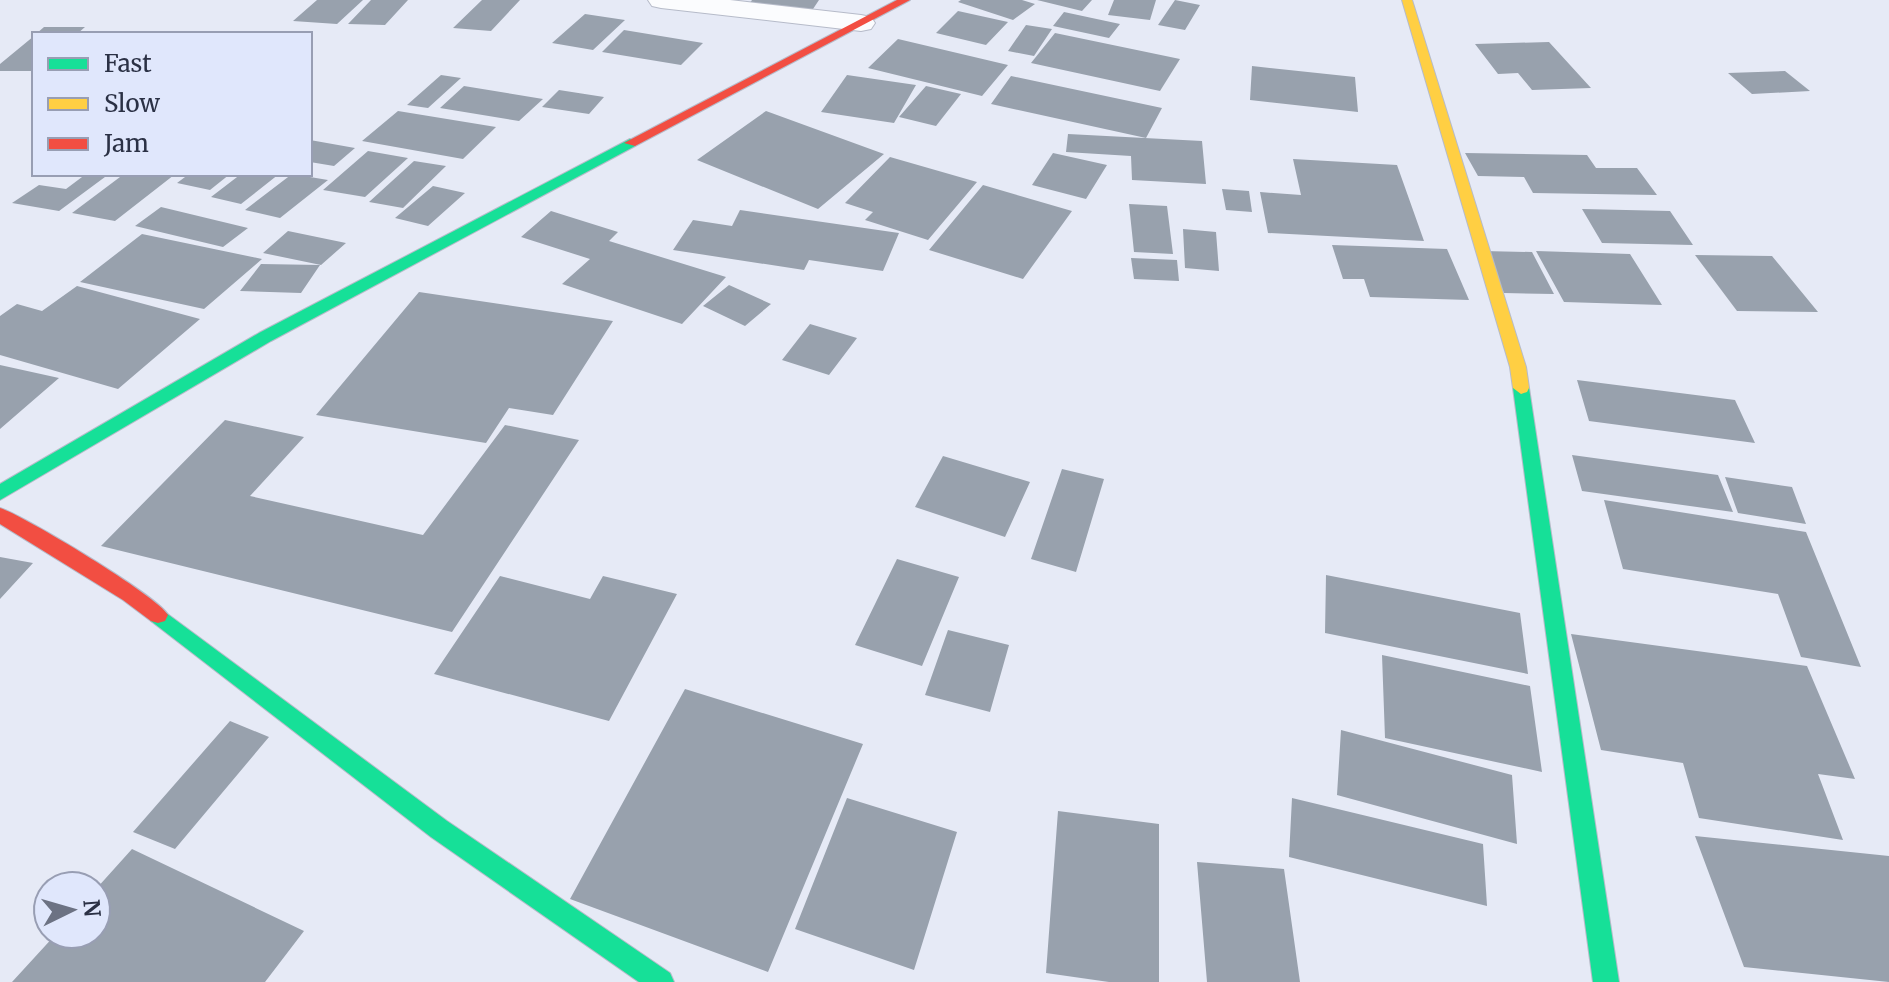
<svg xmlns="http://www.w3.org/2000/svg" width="1889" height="982" viewBox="0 0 1889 982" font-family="Merriweather,serif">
<rect width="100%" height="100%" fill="#e6eaf6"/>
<path fill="#98a1ad" d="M317 0H363L337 24 293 21Z
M371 0H408L385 25 348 24Z
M482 0H520L491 31 453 28Z
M752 0H819L811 12 749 4Z
M961 0H1022L1035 4 1013 20 958 2Z
M1037 0H1092L1082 11Z
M1114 0H1156L1150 20 1108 15Z
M1175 0 1200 5 1185 30 1158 25Z
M958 11 1008 22 986 45 936 33Z
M1064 12 1120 24 1109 38 1053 26Z
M585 14 625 20 593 50 552 43Z
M1026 25 1052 29 1034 56 1008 51Z
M44 27H85L77 34H36Z
M624 30 703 43 681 65 602 52Z
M1055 33 1180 59 1160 91 1031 63Z
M34 36V71H0V64Z
M898 39 1008 65 982 96 868 68Z
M1549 42 1591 88 1532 90 1518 73 1498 74 1475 44Z
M1252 66 1355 77 1358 112 1250 100Z
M1785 71 1810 91 1752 94 1728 73Z
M441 75 461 78 428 108 407 105Z
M847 75 916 85 894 123 821 112Z
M1011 76 1162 108 1146 138 991 104Z
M464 86 543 99 519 121 440 108Z
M926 86 961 94 936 126 899 117Z
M559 90 604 97 589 114 542 107Z
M398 111 496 127 463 159 362 141Z
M766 111 884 154 818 209 697 160Z
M1068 134 1202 141 1206 184 1132 180 1131 156 1066 152Z
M310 140 355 148 334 166 310 162Z
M368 151 408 158 365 197 323 190Z
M1053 153 1107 165 1086 199 1032 185Z
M1465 153 1587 155 1596 168H1637L1657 195 1533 193 1524 177 1478 176Z
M890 157 977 182 928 240 865 220 873 212 845 203Z
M1293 159 1397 165 1424 241 1268 233 1260 192 1301 195Z
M414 161 446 166 403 208 369 202Z
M86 174H109L59 211 12 203 39 185 66 189Z
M124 174 174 175 115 221 72 213Z
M189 174H230L210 190 177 183Z
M241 174H279L241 204 211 197Z
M292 174 328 180 280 218 245 210Z
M983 185 1072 211 1023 279 929 250Z
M433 186 465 193 428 226 395 218Z
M1222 189 1249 191 1252 212 1226 210Z
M1129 204 1167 206 1173 254 1134 252Z
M161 207 248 228 223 247 135 226Z
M1582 209 1670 211 1693 245 1602 243Z
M740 210 899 233 883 271 809 260 804 270 673 250 693 220 732 226Z
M551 211 618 232 609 241 726 277 682 324 562 284 590 259 521 237Z
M1183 229 1216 232 1219 271 1185 268Z
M288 231 346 243 321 265 263 253Z
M142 234 262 259 204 309 80 282Z
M1332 245 1447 249 1469 300 1370 297 1364 279H1343Z
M1483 251 1532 252 1554 294 1504 293Z
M1536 251 1630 254 1662 305 1564 302Z
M1695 255 1772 256 1818 312 1737 311Z
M1131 258 1177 260 1179 281 1134 279Z
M261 264 320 265 301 293 240 291Z
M729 285 771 304 745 326 703 306Z
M77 286 200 319 118 389 0 355V316L17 304 42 311Z
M419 292 613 321 553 415 509 408 486 443 316 415Z
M810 324 857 338 829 375 782 360Z
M0 365 59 378 0 429Z
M1577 380 1735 400 1755 443 1589 421Z
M225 420 304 437 250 496 423 535 505 425 579 440 452 632 101 546Z
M1572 455 1718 475 1733 512 1582 491Z
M943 456 1030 482 1005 537 915 507Z
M1062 469 1104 479 1076 572 1031 559Z
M1725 477 1792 487 1806 524 1738 513Z
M1604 500 1806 532 1861 667 1801 657 1778 594 1623 569Z
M0 557 33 563 0 599Z
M897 559 959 577 922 666 855 645Z
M1326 575 1520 613 1528 674 1325 633Z
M500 576 590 599 603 576 677 594 609 721 434 674Z
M948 630 1009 645 990 712 925 695Z
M1571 634 1807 666 1855 779 1818 774 1843 840 1699 818 1683 763 1601 750Z
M1382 655 1530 686 1542 772 1385 738Z
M685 689 863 744 768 972 570 899Z
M230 721 269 737 175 849 133 832Z
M1341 730 1512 775 1517 844 1337 795Z
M847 798 957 832 914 970 795 929Z
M1292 798 1483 844 1487 906 1289 857Z
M1058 811 1159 824V982H1109L1046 973Z
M1695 836 1889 856V982L1744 967Z
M132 849 304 931 265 982H12L56 934H96V889Z
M1197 862 1284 869 1300 982H1207Z"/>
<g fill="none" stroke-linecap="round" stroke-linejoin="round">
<defs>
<path id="street" d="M648 0H730L861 15 871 17 875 23 871 29 861 31 661 8 652 6Z"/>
<path id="fast" d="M630 139 636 143 635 146 271 341 0 500V484L259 333Z
M1521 382 1529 388 1619 982H1593L1513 388Z
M158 607 447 821 670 973 674 982H639L431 837 151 621 148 615 151 609Z"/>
<path id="slow" d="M1402 0H1412L1526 367 1529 388 1527 392 1521 394 1513 388 1510 367Z"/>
<path id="jam" d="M897 0H910L635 146 624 143Z
M0 508C23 515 159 597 168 615L165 621 158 623 151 621 123 600 0 524Z"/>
</defs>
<use href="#street" stroke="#b6bbc9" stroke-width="2"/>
<use href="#fast" stroke="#b6bbc9" stroke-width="2"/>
<use href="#slow" stroke="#b6bbc9" stroke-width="2"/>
<use href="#jam" stroke="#b6bbc9" stroke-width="2"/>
<use href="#street" fill="#fbfcfe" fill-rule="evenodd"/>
<use href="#fast" fill="#16e098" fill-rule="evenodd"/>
<use href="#slow" fill="#ffcf43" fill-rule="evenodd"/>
<use href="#jam" fill="#f24e42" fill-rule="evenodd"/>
</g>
<rect x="32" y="32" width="280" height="144" fill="#e0e7fc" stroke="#989eb3" stroke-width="2"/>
<rect x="48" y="58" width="40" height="12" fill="#16e098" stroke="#989eb3" stroke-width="2"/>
<text x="104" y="72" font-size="24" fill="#2b3145">Fast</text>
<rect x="48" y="98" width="40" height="12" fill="#ffcf43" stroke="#989eb3" stroke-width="2"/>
<text x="104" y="112" font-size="24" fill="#2b3145">Slow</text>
<rect x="48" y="138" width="40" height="12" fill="#f24e42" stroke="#989eb3" stroke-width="2"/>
<text x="104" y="152" font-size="24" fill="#2b3145">Jam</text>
<g transform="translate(72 910) rotate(85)"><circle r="38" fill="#e0e7fc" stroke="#989eb3" stroke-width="2"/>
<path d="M0-6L14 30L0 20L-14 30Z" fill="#6c7283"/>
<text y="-12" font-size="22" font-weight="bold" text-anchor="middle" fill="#2b3145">N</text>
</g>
</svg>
